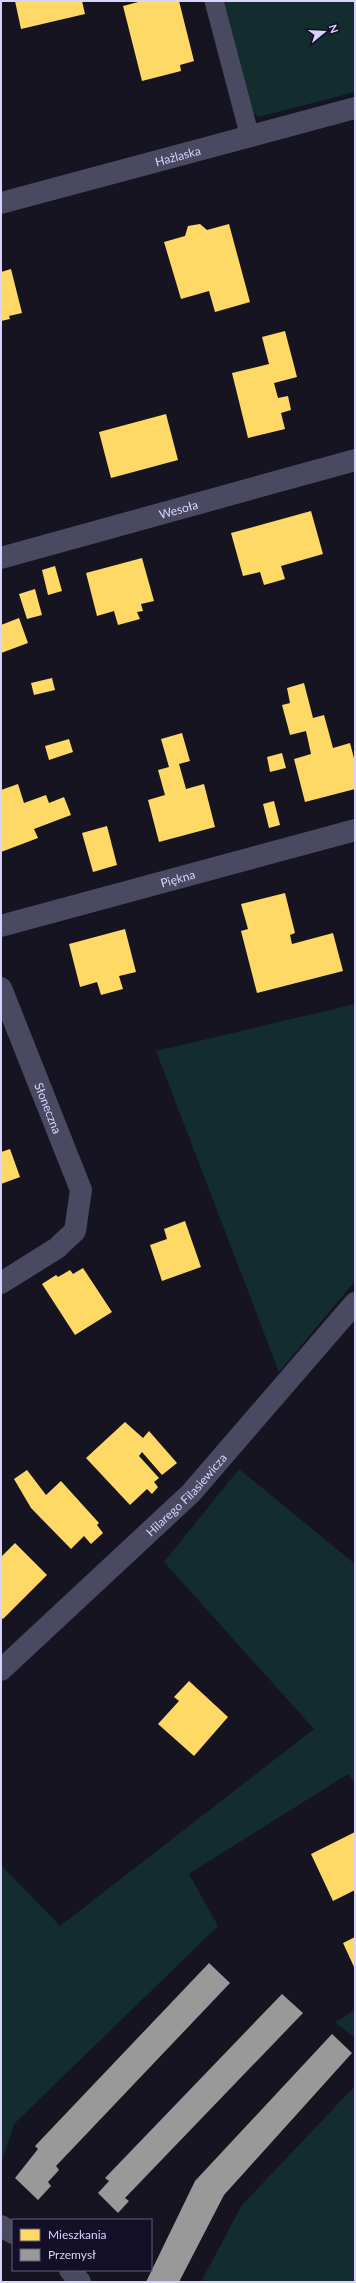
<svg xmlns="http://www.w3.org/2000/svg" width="356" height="2283" viewBox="0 0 356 2283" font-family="Lato,sans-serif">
<rect width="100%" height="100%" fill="#161421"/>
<path fill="#132c2d" d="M220 1H355V92L258 117 250 110Z
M355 1004V1281L279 1372 156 1051Z
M239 1469 355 1564V1783L348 1774 189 1874 218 1926 14 2124 1 2164V1865L60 1926 314 1729 164 1562Z
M355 2010V2038L335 2022Z
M355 2086V2282H201L242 2205Z"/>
<path fill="#ffd966" d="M15 1H82L85 14 21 29Z
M142 1H179L194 61 180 65 181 71 142 81 123 6Z
M200 224 207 230 229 224 250 302 215 312 209 291 181 299 164 242 185 236 188 226Z
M11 269 22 313 9 316 10 319 1 321V272Z
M285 331 297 377 274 383 278 398 288 396 291 410 281 413 285 429 248 438 232 373 269 364 262 337Z
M166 414 178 460 111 478 99 432Z
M311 511 323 554 281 566 285 579 264 585 260 572 243 576 231 533Z
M142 558 154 601 141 604 143 611 137 612 140 619 118 625 114 611 97 616 86 573Z
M55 566 62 591 48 595 42 570Z
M35 589 42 615 27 619 19 594Z
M19 618 28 643 1 653V625Z
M52 678 55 690 34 695 31 683Z
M304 683 313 718 324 715 333 748 350 743 355 762V789L305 802 294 759 311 754 306 731 290 735 282 705 290 703 287 688Z
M182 733 190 761 179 764 186 789 204 784 215 827 159 842 148 800 165 795 158 770 169 767 161 739Z
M69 739 73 752 49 760 45 746Z
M282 753 286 768 270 772 267 757Z
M18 784 24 803 46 795 49 803 64 797 71 815 34 829 38 838 1 852V790Z
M274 801 280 825 269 828 263 804Z
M107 826 117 865 93 872 82 833Z
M285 893 295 933 290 935 292 944 333 933 343 971 257 993 241 931 248 929 241 904Z
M125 929 136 972 119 976 123 989 101 995 97 982 80 987 69 944Z
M10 1149 20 1177 1 1184V1152Z
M185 1221 201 1267 162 1281 150 1245 167 1239 164 1229Z
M83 1268 112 1312 75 1335 42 1284 56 1275 58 1277 70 1270 73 1274Z
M125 1422 143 1438 149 1431 177 1463 162 1475 142 1452 139 1456 159 1478 154 1482 158 1487 152 1494 147 1489 130 1505 86 1458Z
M27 1470 46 1495 61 1481 99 1523 97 1525 103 1533 91 1544 84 1536 71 1549 31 1508 14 1479Z
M15 1543 47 1575 3 1619 1 1617V1557Z
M189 1681 228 1717 194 1756 158 1724 179 1701 174 1697Z
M355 1832V1890L333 1901 311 1854Z
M355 1937V1969L343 1943Z"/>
<path fill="#999" d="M209 1963 230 1983 56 2166 59 2170 48 2182 51 2186 38 2200 15 2178 38 2149 35 2146Z
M282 1994 303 2013 125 2198 129 2201 118 2213 98 2193 109 2181 105 2178Z
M332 2034 352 2053 224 2195 179 2282H146L195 2181Z"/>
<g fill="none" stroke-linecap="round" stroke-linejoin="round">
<path stroke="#4a4962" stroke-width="19" d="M214 1 250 137"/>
<g stroke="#4a4962" stroke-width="22">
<path id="s1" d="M1 558 355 460"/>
<path id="s2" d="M1 926 355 830"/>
<path id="s3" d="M1 988 81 1190 75 1231 57 1248 1 1283"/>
<path id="s4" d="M1 1670 191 1493 355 1303"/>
<path d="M1 2226 13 2233"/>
<path d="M70 2270 80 2282"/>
</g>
<path stroke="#4a4962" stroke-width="22" id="s5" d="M1 203 355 108"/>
</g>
<g text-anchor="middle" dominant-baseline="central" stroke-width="4" stroke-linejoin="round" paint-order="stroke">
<g font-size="12" fill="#d9d4ff" stroke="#130f26">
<text stroke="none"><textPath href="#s5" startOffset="183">Hażlaska</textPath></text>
<text stroke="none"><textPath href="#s1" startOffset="184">Wesoła</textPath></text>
<text stroke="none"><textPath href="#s2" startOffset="183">Piękna</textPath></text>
<text stroke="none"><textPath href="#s3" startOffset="129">Słoneczna</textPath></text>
<text stroke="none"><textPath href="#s4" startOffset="255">Hilarego Filasiewicza</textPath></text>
</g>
</g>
<rect width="356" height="2283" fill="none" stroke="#d9d4ff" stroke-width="4"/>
<rect x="12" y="2219" width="140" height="52" fill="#130f26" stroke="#625e7d"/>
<rect x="20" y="2229" width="20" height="12" fill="#ffd966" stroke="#625e7d"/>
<text x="48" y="2239" font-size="12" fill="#d9d4ff">Mieszkania</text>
<rect x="20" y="2249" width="20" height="12" fill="#999999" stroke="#625e7d"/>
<text x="48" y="2259" font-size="12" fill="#d9d4ff">Przemysł</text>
<g transform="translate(324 32) rotate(72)" stroke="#130f26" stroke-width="3" paint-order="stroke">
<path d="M0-3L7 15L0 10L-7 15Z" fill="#d9d4ff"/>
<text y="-6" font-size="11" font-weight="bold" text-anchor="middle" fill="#d9d4ff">N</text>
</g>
</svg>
